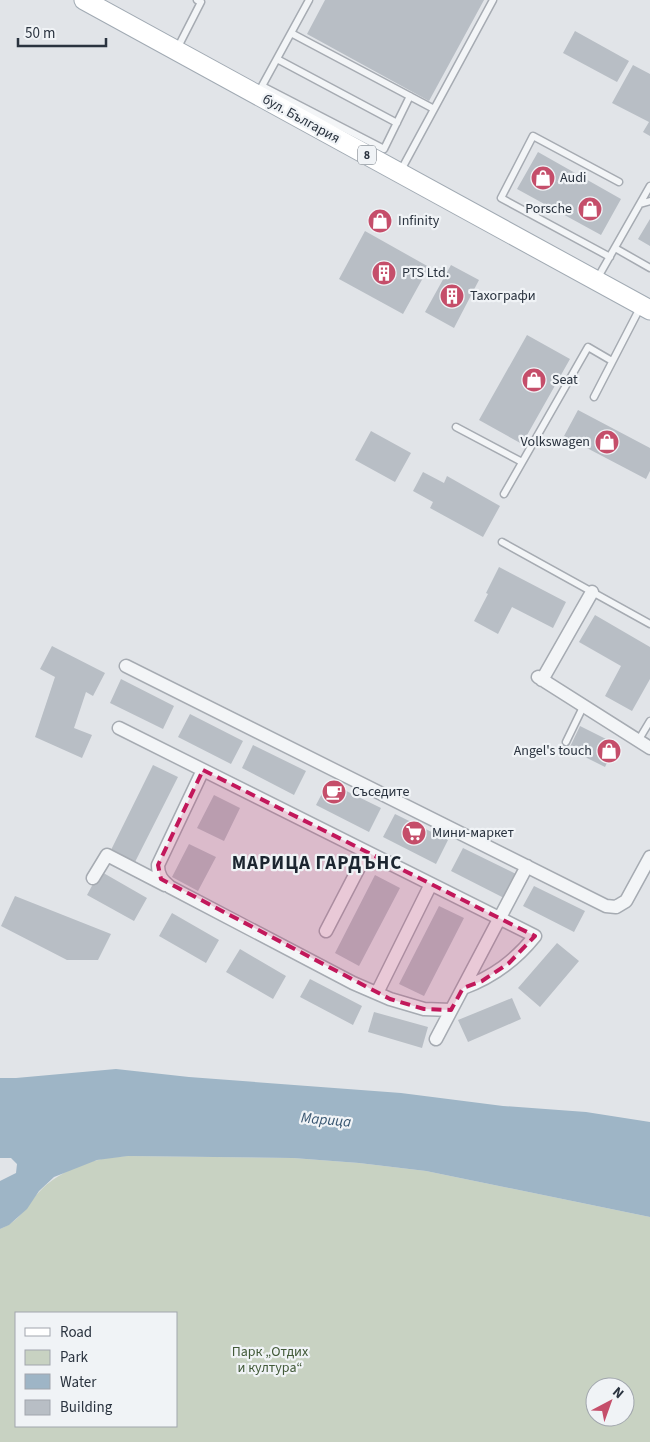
<svg xmlns="http://www.w3.org/2000/svg" width="650" height="1442" viewBox="0 0 650 1442" font-family="'Source Sans 3',sans-serif">
<rect width="100%" height="100%" fill="#e1e4e8"/>
<path fill="#c8d2c2" fill-rule="evenodd" d="M128 1156 293 1158 359 1163 426 1171 650 1217V1442H0V1229C22 1220 26 1205 41 1190 54 1176 79 1164 98 1160 107 1157 118 1157 128 1156ZM16 1313H176V1426H16ZM595 1387H625V1417H595Z"/>
<path fill="#9eb5c6" d="M116 1069 189 1077 401 1093 503 1106 586 1112 650 1122V1217L426 1171 359 1163 293 1158 128 1156 97 1160 54 1177 39 1191 27 1209 9 1225 0 1229V1181L16 1173 17 1164 11 1158H0V1078H16Z"/>
<path fill="#b8bec5" d="M325 0H484L429 101 307 34Z
M575 31 629 61 617 82 563 53Z
M633 65 650 74V136L643 132 649 122 612 103Z
M538 152 621 199 601 235 517 189Z
M650 219V246L638 239Z
M365 231 429 267 403 314 339 279Z
M451 265 479 280 454 328 425 312Z
M527 335 570 359 522 444 479 420Z
M578 410 650 448V471L646 479 564 436Z
M371 431 411 453 395 482 355 460Z
M423 472 444 483 447 476 500 506 483 537 430 508 433 502 413 491Z
M499 567 566 602 553 628 512 607 498 634 474 621 488 594 486 593Z
M595 615 650 647V679L632 711 605 696 621 666 579 642Z
M52 646 105 673 93 696 86 692 74 728 92 735 82 758 35 737 55 677 40 669Z
M121 679 174 706 163 729 110 703Z
M190 714 243 741 231 764 178 737Z
M580 726 616 744 605 767 569 749Z
M253 745 306 771 294 795 242 768Z
M153 765 178 777 135 862 111 850Z
M328 782 381 808 369 832 316 805Z
M214 795 240 808 224 841 197 828Z
M395 814 448 840 436 864 383 837Z
M189 844 216 857 198 891 172 877Z
M463 848 516 874 504 898 451 871Z
M100 871 147 898 134 921 87 895Z
M375 875 400 888 359 966 335 953Z
M534 886 585 911 574 932 523 906Z
M15 896 111 934 98 960H67L1 926Z
M439 906 464 918 424 996 399 984Z
M172 913 219 940 206 963 159 936Z
M557 943 579 961 540 1007 518 988Z
M240 949 286 976 273 999 226 972Z
M310 979 362 1006 353 1025 300 997Z
M512 998 521 1019 468 1042 458 1020Z
M374 1012 428 1027 422 1048 368 1032Z"/>
<g fill="none" stroke-linecap="round" stroke-linejoin="round">
<defs>
<path id="service" d="M309 0 262 86 384 149 410 96
M291 33 434 109
M177 49 201 2 197 0
M277 59 397 123
M400 172 493 0
M640 204 650 201
M615 248 650 268
M610 257 501 198 533 136 619 182
M597 279 650 186
M594 397 641 306
M456 427 522 462
M504 494 588 347 612 361
M502 542 650 624
M638 741 650 721
M566 742 583 707"/>
<path id="minor" d="M126 666 606 906 616 907 626 901 650 857
M538 677 650 748
M542 680 592 592
M119 728 535 936C515 961 493 977 463 988
M203 770 158 865C158 876 162 880 170 887L353 983 390 999 424 1009 451 1010
M93 878 107 855 165 885
M326 931 367 852
M377 993 431 884
M436 1039 527 866"/>
<path id="primary" d="M84 0 650 310"/>
</defs>
<use href="#service" stroke="#a6abb2" stroke-width="9"/>
<use href="#minor" stroke="#a6abb2" stroke-width="15"/>
<use href="#primary" stroke="#a1aab3" stroke-width="21"/>
<use href="#service" stroke="#f3f5f7" stroke-width="6"/>
<use href="#minor" stroke="#f3f5f7" stroke-width="12"/>
<use href="#primary" stroke="#fff" stroke-width="19"/>
</g>
<path fill="#c2185b" fill-opacity="0.2" stroke="#c2185b" stroke-width="4" stroke-dasharray="10 6" stroke-linejoin="round" d="M203 770 535 936 509 963 482 981 463 988 451 1010 424 1009 390 999 161 879 158 865Z"/>
<defs>
<symbol id="shop-disc" viewBox="-11 -11 22 22"><circle r="9.5" fill="#c54e6a" stroke="#f0f3f6"/><path d="M-5-2.5h2.3a2.7 3.5 0 0 1 5.4 0H5L5.5 6h-11ZM-1.5-2.5h3a1.5 2.3 0 0 0-3 0Z" fill="#fff"/></symbol>
<symbol id="building-disc" viewBox="-11 -11 22 22"><circle r="9.5" fill="#c54e6a" stroke="#f0f3f6"/><path d="M-4-6H4V6H1V3H-1V6H-4ZM-2.5-4.3h1.7v1.8h-1.7ZM.8-4.3h1.7v1.8H.8ZM-2.5-1h1.7V.8h-1.7ZM.8-1h1.7V.8H.8Z" fill="#fff"/></symbol>
<symbol id="cafe-disc" viewBox="-11 -11 22 22"><circle r="9.5" fill="#c54e6a" stroke="#f0f3f6"/><path d="M-5.5-4.5H6V0H3Q3 3.5 0 3.5H-2.5Q-5.5 3.5-5.5 0ZM3-3.2v2h1.7v-2ZM-6 4.5H4V6H-6Z" fill="#fff"/></symbol>
<symbol id="supermarket-disc" viewBox="-11 -11 22 22"><circle r="9.5" fill="#c54e6a" stroke="#f0f3f6"/><path d="M-6-5.5h2.5l.6 2H6L4.5 2H-2.5L-4.4-4H-6ZM-1.5 3.2a1.3 1.3 0 1 0 .1 0ZM3 3.2a1.3 1.3 0 1 0 .1 0Z" fill="#fff"/></symbol>
</defs>
<g fill-rule="evenodd">
<use href="#shop-disc" x="529" y="164" width="28" height="28"/>
<use href="#shop-disc" x="576" y="195" width="28" height="28"/>
<use href="#shop-disc" x="366" y="207" width="28" height="28"/>
<use href="#building-disc" x="370" y="259" width="28" height="28"/>
<use href="#building-disc" x="438" y="282" width="28" height="28"/>
<use href="#shop-disc" x="520" y="366" width="28" height="28"/>
<use href="#shop-disc" x="593" y="428" width="28" height="28"/>
<use href="#shop-disc" x="595" y="737" width="28" height="28"/>
<use href="#cafe-disc" x="320" y="778" width="28" height="28"/>
<use href="#supermarket-disc" x="400" y="819" width="28" height="28"/>
</g>
<g text-anchor="middle" dominant-baseline="central" stroke-width="4.5" stroke-linejoin="round" paint-order="stroke">
<rect fill="#f0f3f6" stroke="#656d76" stroke-width="1" x="358" y="145.5" width="18" height="19" rx="4"/>
<g font-size="12" font-weight="bold" fill="#2a333f">
<text x="367" y="155">8</text>
</g>
<g font-size="14" fill="#2a333f" stroke="#f0f3f6">
<text transform="translate(301 119) rotate(29)">бул. България</text>
</g>
<g font-size="14" fill="#2a333f" stroke="#f0f3f6" text-anchor="start">
<text x="560" y="178">Audi</text>
<text x="572" y="209" text-anchor="end">Porsche</text>
<text x="398" y="221">Infinity</text>
<text x="402" y="273">PTS Ltd.</text>
<text x="470" y="296">Тахографи</text>
<text x="552" y="380">Seat</text>
<text x="590" y="442" text-anchor="end">Volkswagen</text>
<text x="592" y="751" text-anchor="end">Angel's touch</text>
<text x="352" y="792">Съседите</text>
<text x="432" y="833">Мини-маркет</text>
</g>
<g font-size="14" fill="#425a39" stroke="#f0f3f6">
<text x="270" y="1352">Парк „Отдих<tspan x="270" dy="16">и култура“</tspan></text>
</g>
<g font-size="15" font-style="italic" fill="#375570" stroke="#f0f3f6">
<text transform="translate(326 1120) rotate(5)">Марица</text>
</g>
<g font-size="19" font-weight="bold" letter-spacing="1" fill="#1c2530" stroke="#f0f3f6">
<text x="317" y="863">МАРИЦА ГАРДЪНС</text>
</g>
</g>
<rect x="15" y="1312" width="162" height="115" fill="#f0f3f6" stroke="#a1a6ad"/>
<rect x="25" y="1328" width="25" height="8" fill="#ffffff" stroke="#a1a6ad"/>
<text x="60" y="1337" font-size="15" fill="#2a333f">Road</text>
<rect x="25" y="1350" width="25" height="15" fill="#c8d2c2" stroke="#a1a6ad"/>
<text x="60" y="1362" font-size="15" fill="#2a333f">Park</text>
<rect x="25" y="1374" width="25" height="15" fill="#9eb5c6" stroke="#a1a6ad"/>
<text x="60" y="1387" font-size="15" fill="#2a333f">Water</text>
<rect x="25" y="1400" width="25" height="15" fill="#b8bec5" stroke="#a1a6ad"/>
<text x="60" y="1412" font-size="15" fill="#2a333f">Building</text>
<g transform="translate(610 1402) rotate(41)"><circle r="24" fill="#f0f3f6" stroke="#a1a6ad"/>
<path d="M0-4L9 19L0 12L-9 19Z" fill="#c54e6a"/>
<text y="-8" font-size="14" font-weight="bold" text-anchor="middle" fill="#2a333f">N</text>
</g>
<path d="M18 38v8h88v-8" fill="none" stroke="#2a333f" stroke-width="2.5"/>
<text x="25" y="38" font-size="15" fill="#2a333f" stroke="#f0f3f6" stroke-width="4" paint-order="stroke">50 m</text>
</svg>
